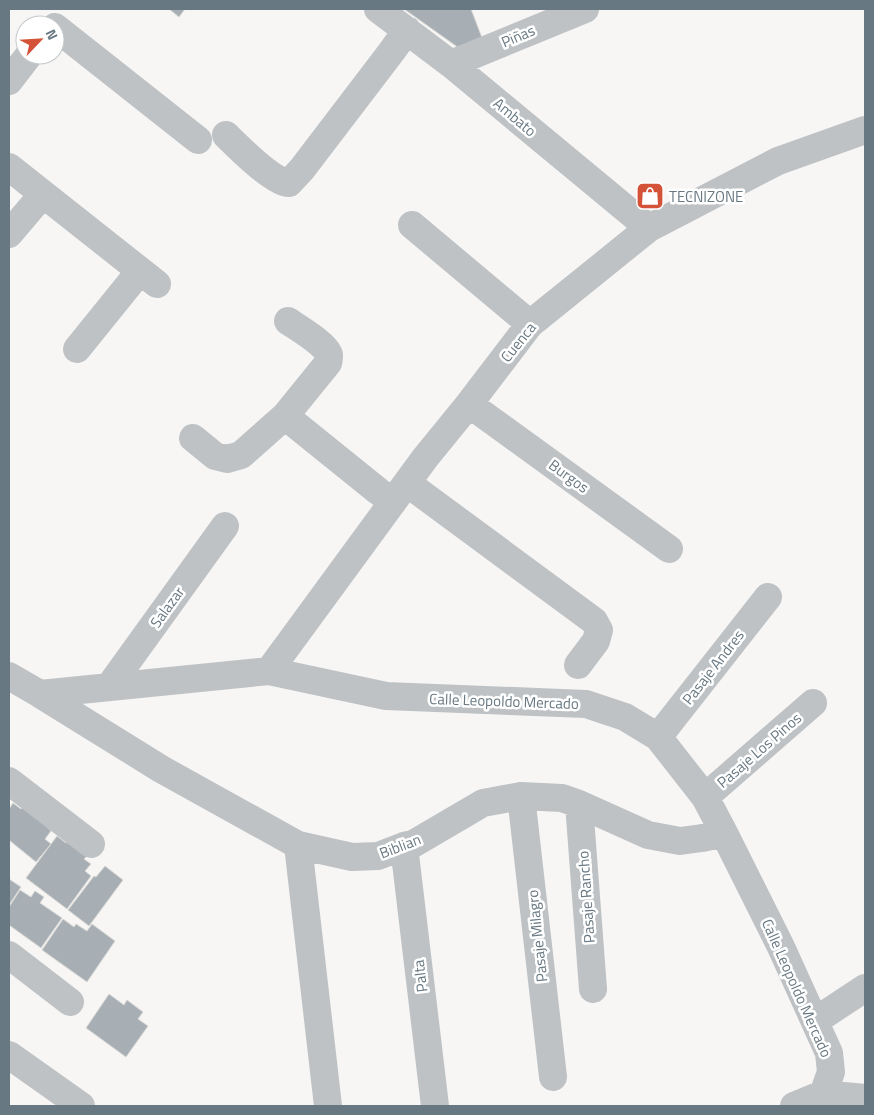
<svg xmlns="http://www.w3.org/2000/svg" width="874" height="1115" viewBox="0 0 874 1115" font-family="'Titillium Web',sans-serif">
<rect width="100%" height="100%" fill="#f7f6f4"/>
<path fill="#a8afb4" stroke="#d8d8d6" d="M169 9H185L179 17Z
M404 9H471L484 43 463 51Z
M13 803 21 809 24 805 51 831 45 839 51 844 36 862 9 840V809Z
M57 836 66 843 67 840 87 856 84 859 91 864 85 871 91 876 67 909 26 878Z
M105 866 123 880 89 926 68 910 94 876 96 877Z
M9 879 21 887 9 905Z
M20 890 31 897 35 891 44 897 40 903 62 918 41 948 9 925V907Z
M63 919 74 927 76 924 87 931 92 924 115 941 87 982 42 950Z
M109 994 124 1005 127 1000 143 1012 138 1019 148 1026 126 1057 86 1028Z"/>
<g fill="none" stroke-linecap="round" stroke-linejoin="round">
<path stroke="#bec2c5" stroke-width="28" d="M378 9 451 64 649 228
M55 27 198 140
M451 64 585 9
M9 81 29 55
M226 135C237 146 275 184 289 183L302 169 392 51 407 30
M9 167 157 284
M412 225 530 324
M9 234 43 194
M77 349 140 271
M469 404 669 549
M285 416 328 363C329 361 329 358 329 355 327 345 297 327 288 321
M193 438 215 456 227 459 241 455 285 416 378 491 393 502
M407 483 594 621 599 630 596 641 578 665
M269 671 425 458 469 404 530 324 649 228 778 161 865 130
M9 676 40 694 269 671 386 696 586 704 625 717 658 737 705 797 724 833 781 947 829 1053 831 1072 819 1106
M109 687 225 526
M40 694 161 769 298 845 352 857 378 856 404 846 413 844 483 803 521 796 562 798 579 804 648 835 680 841 702 838 724 833
M658 737 768 597
M9 781 91 844
M521 796 553 1077
M705 797 813 703
M579 804 593 989
M298 845 328 1106
M404 846 435 1106
M9 955 70 1002
M815 1021 865 988
M9 1055 81 1106
M794 1106 823 1094 865 1098"/>
</g>
<defs>
<symbol id="shop-square" viewBox="-11 -11 22 22"><rect x="-9" y="-9" width="18" height="18" rx="4" fill="#d35238" stroke="#fff"/><path d="M-5-2.5h2.3a2.7 3.5 0 0 1 5.4 0H5L5.5 6h-11ZM-1.5-2.5h3a1.5 2.3 0 0 0-3 0Z" fill="#fff"/></symbol>
</defs>
<g fill-rule="evenodd">
<use href="#shop-square" x="634" y="180" width="32" height="32"/>
</g>
<g text-anchor="middle" dominant-baseline="central" stroke-width="5" stroke-linejoin="round" paint-order="stroke">
<g font-size="15" fill="#687882" stroke="#fff">
<text transform="translate(518 36) rotate(-23)">Piñas</text>
<text transform="translate(515 117) rotate(40)">Ambato</text>
<text transform="translate(518 342) rotate(-51)">Cuenca</text>
<text transform="translate(569 476) rotate(36)">Burgos</text>
<text transform="translate(167 607) rotate(-54)">Salazar</text>
<text transform="translate(713 667) rotate(-52)">Pasaje Andres</text>
<text transform="translate(504 701) rotate(2)">Calle Leopoldo Mercado</text>
<text transform="translate(759 750) rotate(-41)">Pasaje Los Pinos</text>
<text transform="translate(400 846) rotate(-21)">Biblian</text>
<text transform="translate(586 897) rotate(-94)">Pasaje Rancho</text>
<text transform="translate(537 936) rotate(-96)">Pasaje Milagro</text>
<text transform="translate(420 976) rotate(-97)">Palta</text>
<text transform="translate(797 988) rotate(66)">Calle Leopoldo Mercado</text>
</g>
<g font-size="15" fill="#687882" stroke="#fff" text-anchor="start">
<text x="669" y="196">TECNIZONE</text>
</g>
</g>
<rect width="874" height="1115" fill="none" stroke="#687882" stroke-width="20"/>
<g transform="translate(40 40) rotate(65)"><circle r="24" fill="#ffffff" stroke="#c3c9cd"/>
<path d="M0-4L9 19L0 12L-9 19Z" fill="#d35238"/>
<text y="-8" font-size="14" font-weight="bold" text-anchor="middle" fill="#687882">N</text>
</g>
</svg>
